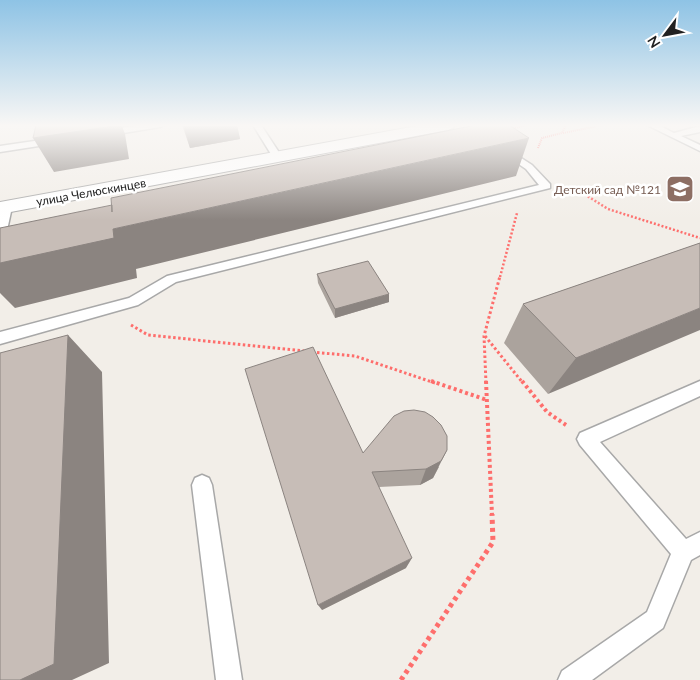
<svg xmlns="http://www.w3.org/2000/svg" width="700" height="680" viewBox="0 0 700 680" font-family="Lato,sans-serif">
<rect width="100%" height="100%" fill="#f2eee8"/>
<g fill="none" stroke-linecap="round" stroke-linejoin="round">
<defs>
<path id="service" d="M142 125H164L160 127 105 136 101 133 105 130Z
M253 125H261L282 157 280 159H274Z
M647 125H658L674 133 700 126V132L681 136 700 145V151Z
M55 138 59 141 58 143 0 152V146Z
M504 147 532 165 550 184V188L176 282 138 305 0 344V332L129 298 167 276 539 185 526 169 501 152V148Z
M7 204 12 207 6 235 0 239V213L3 205Z
M700 381V396L600 442 686 539 700 532V555L691 560 663 628 592 680H558L562 671 647 612 671 554 580 445 577 439 580 433Z
M202 475 209 478 212 485 242 680H216L192 485 195 478Z"/>
<path id="minor" d="M422 125H456L453 128 448 130 0 214V202Z"/>
</defs>
<use href="#service" stroke="#a8a8a8" stroke-width="3"/>
<use href="#minor" stroke="#a8a8a8" stroke-width="2"/>
<path stroke="#fe6e6c" stroke-width="2" stroke-dasharray="1 1" stroke-linecap="butt" d="M509 129 528 125
M563 133 603 125
M538 148 542 138 562 133 566 125
M566 189 583 193"/>
<path stroke="#fe6e6c" stroke-width="2.5" stroke-dasharray="2 2" stroke-linecap="butt" d="M581 192 608 209 700 238
M500 277 517 213"/>
<path stroke="#fe6e6c" stroke-width="3" stroke-dasharray="2.5 2.5" stroke-linecap="butt" d="M131 325 148 335 304 351
M485 336 523 383
M312 352 355 356 435 383
M486 383 484 336 500 276"/>
<path stroke="#fe6e6c" stroke-width="4" stroke-dasharray="3 3" stroke-linecap="butt" d="M431 381 487 400
M486 381 492 515
M522 381 547 412 566 425"/>
<path stroke="#fe6e6c" stroke-width="5" stroke-dasharray="4 4" stroke-linecap="butt" d="M401 680 493 542 492 514"/>
<use href="#service" fill="#fff" fill-rule="evenodd"/>
<use href="#minor" fill="#fff" fill-rule="evenodd"/>
</g>
<path fill="#aba39d" d="M182 125H237L240 139 190 148Z
M700 243 548 394 504 343 523 304Z
M317 274 389 302 335 318 318 283Z
M363 453 439 467 433 478 420 485 379 487 406 568 322 610Z"/>
<path fill="#8b8480" d="M72 125H124L122 126 125 134 129 159 54 172 33 138Z
M183 125H237L240 139 190 148Z
M529 138 516 176 136 269 137 278 15 308 0 293V263L113 229Z
M389 294V302L335 318V309Z
M700 308V330L548 394 576 358Z
M68 335 102 372 109 663 72 680H20Z
M447 450 433 478 420 485 426 469Z
M412 558 406 568 322 610 318 605Z"/>
<path fill="#c7bdb7" stroke="#8b8480" d="M36 125H114V126L33 138Z
M476 125H509L529 138 113 229 114 238 0 263V228L112 205V212L111 198Z
M700 243V308L576 358 523 304Z
M368 261 389 294 335 309 317 274Z
M68 335 54 664 20 680H0V353Z
M313 347 363 453 394 416 404 411 414 410 425 412 433 417 441 425 447 436V450L441 461 426 469 372 472 412 558 318 605 245 369Z"/>
<linearGradient id="sky" x2="0" y2="1"><stop stop-color="#8ec3e5"/><stop offset="0.57" stop-color="#f9f7f5"/><stop offset="1" stop-color="#f9f7f5" stop-opacity="0"/></linearGradient>
<rect width="700" height="220" fill="url(#sky)"/>
<defs>
<symbol id="school-square" viewBox="-11 -11 22 22"><rect x="-9" y="-9" width="18" height="18" rx="4" fill="#8d6e63" stroke="#fff"/><path d="M0-5L7-2L0 1L-7-2ZM-4 1L0 2.5L4 1V4Q0 6-4 4Z" fill="#fff"/></symbol>
</defs>
<g fill-rule="evenodd">
<use href="#school-square" x="664" y="173" width="32" height="32"/>
</g>
<g text-anchor="middle" dominant-baseline="central" stroke-width="5" stroke-linejoin="round" paint-order="stroke">
<g font-size="12" fill="#785e54" stroke="#fff" text-anchor="end">
<text x="661" y="189">Детский сад №121</text>
</g>
<g font-size="12" fill="#212121" stroke="#fff">
<text transform="translate(91 192) rotate(-10)">улица Челюскинцев</text>
</g>
</g>
<g transform="translate(665 35) rotate(238)" stroke="#ffffff" stroke-width="4" paint-order="stroke">
<path d="M0-4L9 19L0 12L-9 19Z" fill="#212121"/>
<text y="-8" font-size="14" font-weight="bold" text-anchor="middle" fill="#212121">N</text>
</g>
</svg>
